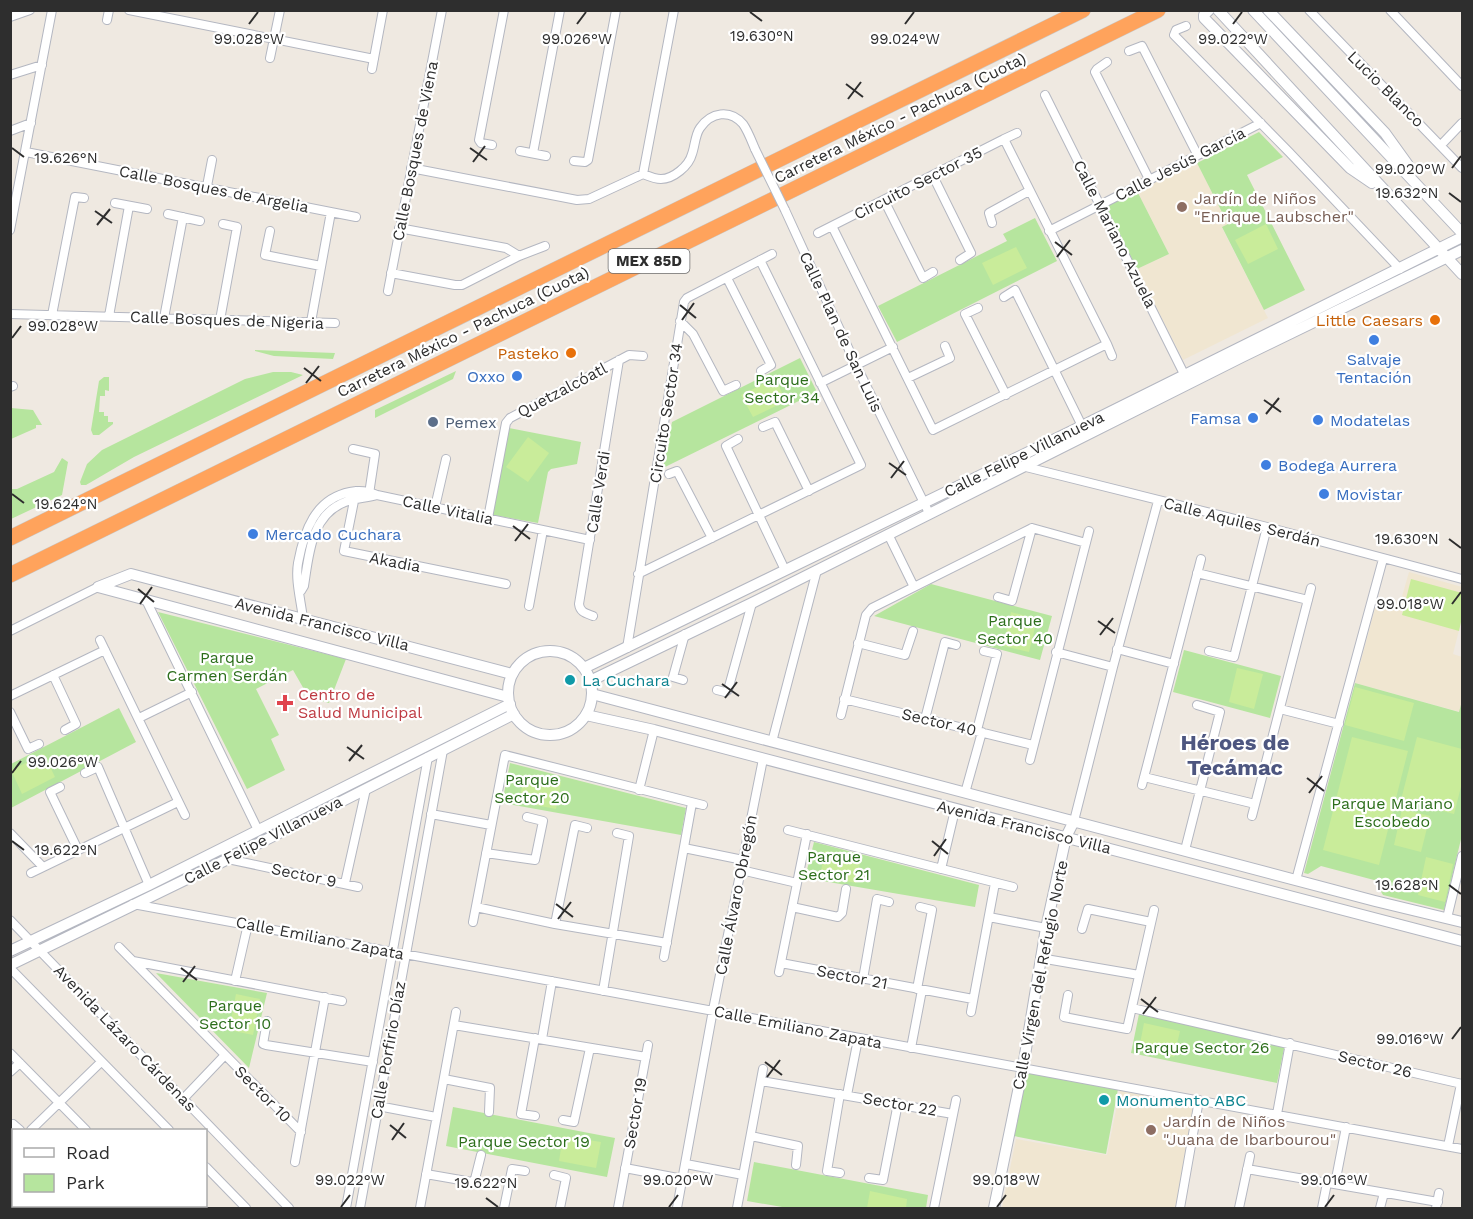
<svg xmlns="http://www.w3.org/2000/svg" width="1473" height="1219" viewBox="0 0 1473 1219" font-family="'Work Sans',sans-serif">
<rect width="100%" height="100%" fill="#efe9e1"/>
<path fill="#f0e6d1" d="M1195 159 1228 224 1222 228 1268 318 1183 360 1137 269 1169 254 1136 189Z
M1409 572 1462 587V618L1453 654 1462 657V701L1460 712 1355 683 1377 601 1399 607Z
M1120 1090 1195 1105 1175 1208H1002L1016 1139 1107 1155Z"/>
<path fill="#b6e59e" d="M1259 132 1283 157 1247 175 1305 290 1264 310 1222 227 1228 224 1197 163Z
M1136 189 1169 254 1137 269 1105 205Z
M1035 218 1057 261 897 342 878 306 1007 241 1003 234Z
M255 350 335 353 333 359 274 356 255 351Z
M800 358 817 392 663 468 672 422Z
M456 371 453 379 375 418V410Z
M273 372H291L303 375 134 457 86 485H81L80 482 87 464 102 450 245 379Z
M104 377H109V391L105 390V396H100L99 412H104V416H108V422H113V424L99 435H93L91 430 99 381Z
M11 408 33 410 42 425H36V428L11 439Z
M509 428 581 442 577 464 551 469 548 472 538 523 493 515Z
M62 458 68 462 62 495 11 519V489H17L54 472Z
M931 584 1052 616 1040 660 874 616Z
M158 612 346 659 329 703 309 698 293 670 256 689 279 735 271 739 285 770 247 789Z
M1184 650 1281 676 1270 718 1173 692Z
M1355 683 1459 712 1462 701V835L1444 910 1383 895 1374 880 1321 866 1308 874 1304 873Z
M119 708 136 742 11 808V764Z
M510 763 686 808 681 835 502 803Z
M814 842 979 885 975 907 805 878Z
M156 973 267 993 249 1068Z
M1139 1014 1285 1044 1277 1083 1131 1053Z
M1026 1072 1118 1089 1106 1154 1014 1136Z
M453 1107 615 1138 607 1177 446 1146Z
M754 1162 928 1195 926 1208H788L747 1201Z"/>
<path fill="#c9ec9a" d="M1266 224 1278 249 1248 264 1235 240Z
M1016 247 1027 268 993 285 982 263Z
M775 378 786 401 753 417 741 395Z
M528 437 549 453 528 482 506 467Z
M1411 579 1462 593V617L1459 631 1402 615Z
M1011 612 1037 619 1029 652 1003 646Z
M1237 668 1263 674 1254 709 1229 702Z
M1355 687 1414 703 1404 741 1345 725Z
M1352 737 1408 751 1379 865 1323 850Z
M1417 737 1462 749V783L1454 814 1401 800Z
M44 754 55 777 22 794 11 770Z
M524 776 561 782 556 809 519 802Z
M1402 809 1430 816 1421 852 1394 845Z
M825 851 861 858 856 883 820 876Z
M1426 857 1453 864 1445 902 1418 895Z
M236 994 260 999 253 1035 229 1030Z
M1144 1023 1180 1031 1174 1057 1139 1049Z
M563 1136 601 1142 596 1168 559 1161Z
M870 1191 907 1199 906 1208H867Z"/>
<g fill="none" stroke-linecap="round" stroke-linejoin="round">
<defs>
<path id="minor" d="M129 10 374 59
M1309 10 1462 168
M1390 10 1462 86
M10 17 30 10
M107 20 109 10
M1186 26 1176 30 1174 35 1289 152 1400 269
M1129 51 1142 46 1197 154
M270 58 280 10
M1107 62 1097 69 1095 72 1149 179
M372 69 383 10
M10 75 42 65
M1045 95 1184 374
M10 131 31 123
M1004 139 1017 133
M492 145 481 143 479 140 504 10
M1441 145 1462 123
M520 151 546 156
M26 152 356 217
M533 153 560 10
M574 161 585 162 588 160 616 10
M411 168 577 200 589 199 643 174C648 176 655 179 661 179 673 179 689 166 692 154 695 146 695 135 700 128 711 112 730 109 743 124 748 131 752 142 755 149
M643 174 674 10
M933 176 971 253 960 260
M207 186 212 160
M884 200 923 278 933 272
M115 203 147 209
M785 210 856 365 929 513
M168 214 200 221
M992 223 989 213 1029 191
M399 228 506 248 519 256
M10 230 52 10
M270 231 265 255 321 266
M1049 231 1261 123
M818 233 1004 139 1107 344 933 430 832 226
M391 273 455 285H462L519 256 545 246
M727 278 771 365 761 371
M388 291 442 10
M1004 297 1015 290 1082 426
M978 308 965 314 1006 395
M10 314 335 323
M52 315 75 197 84 198
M109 316 129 206
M164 318 183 217
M220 320 237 227 223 224
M680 321 693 334 723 391 736 385
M311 322 331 212
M1107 344 1112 356
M908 378 950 358 945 346
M820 383 893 347
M10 387 13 386
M763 427 775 422 809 491
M738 439 726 446 785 570
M353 449 375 454 369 494
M1022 466 1267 527 1462 579
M669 474 677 471 712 538
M356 491 344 551 506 584
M435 507 446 459
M488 518 506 423 510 418 629 355 643 356
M888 534 914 587
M1197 573 1308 600
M638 574 861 465 760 260
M301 591 304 586C309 554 311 515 345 502 355 498 367 498 377 495
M998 597 1012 601 1032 528
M146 600 258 830
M529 606 543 530
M593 616C585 613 580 612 579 604L619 360
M303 619C301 601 295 580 298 563 304 531 315 499 350 492 360 490 368 491 377 495L590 540
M10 631 98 587
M100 640 185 815
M858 643 905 655 913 631
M627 648 684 302 687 298 772 254
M1117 649 1174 664
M1209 651 1234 657 1267 527
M1056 652 1113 667
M53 675 76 724 65 730
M683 680 673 677 685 634
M717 690 725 692 728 690 752 603
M10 696 105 650
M844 699 1033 745
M1280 709 1339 724
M10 712 28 749 39 744
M841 715 866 615 872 608 1032 528 1086 543
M139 718 192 692
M925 719 945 642 956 645
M977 730 997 654 984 651
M772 742 817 570
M1030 760 1089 531
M85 773 98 767 149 885
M1144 777 1255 804
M1142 785 1201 559
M60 787 50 792 78 850
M639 790 654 730
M965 793 982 732
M431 814 491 825
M1252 816 1311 588
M1074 821 1113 667 1158 501
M788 830 1013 887
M10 833 43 867
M684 848 743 860
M1185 850 1220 712 1197 705
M486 853 535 860 543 821 527 817
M228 859 358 887
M941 869 955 810
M741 870 797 883
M31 873 178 802
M1296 880 1383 559
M345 883 366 789
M133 904 1462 1149
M476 907 555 924 667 943
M792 907 838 917 842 913 846 889
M989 917 1046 928
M1447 918 1462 856
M10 920 289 1208
M473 922 505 755 703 805
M555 924 575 825 587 828
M1082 929 1088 909 1151 922
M119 947 301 1132
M664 957 692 803
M1040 958 1139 975
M133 961 342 1001
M781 963 973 999
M10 968 169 1130
M779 972 807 834
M863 979 877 899 889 902
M235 981 248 924
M917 989 932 910 920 907
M603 991 629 836 617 833
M1068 995 1064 1017 1127 1029 1154 910
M1132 1008 1462 1084
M971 1012 995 883
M267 1021 263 1044 266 1045 373 1062
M454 1025 646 1057
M542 1039 552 981
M911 1048 922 990
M10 1053 86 1130
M10 1072 20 1063
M444 1079 490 1088 489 1112
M761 1081 953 1114
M847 1095 858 1039
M184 1098 225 1055
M378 1106 436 1117
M1277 1114 1290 1043
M535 1116 521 1114 535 1038
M563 1120 574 1122 590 1048
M13 1124 20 1130
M31 1130 101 1062
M751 1136 798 1146 796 1165
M1448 1146 1461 1084
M10 1150H14
M295 1162 325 997
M686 1164 743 1175
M206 1167 246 1208
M625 1168 683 1179
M1247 1169 1438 1202
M840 1173 827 1171 840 1094
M426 1174 472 1182 475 1179 481 1155
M554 1175 566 1178 560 1208
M869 1178 883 1180 898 1103
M1335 1184 1346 1127
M346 1208 428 757
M360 1208 443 750
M420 1208 456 1012
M504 1208 512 1169 525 1171
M618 1208 648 1045
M677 1208 713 1010 763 759
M737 1208 763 1069
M934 1208 956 1100
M1180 1208 1199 1100
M1239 1208 1250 1156
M1322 1208 1327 1183
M1380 1208 1384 1193
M1436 1208 1439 1193"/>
<path id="tertiary" d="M98 587 131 574 512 674
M98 587 508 697
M592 694 1375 901 1462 922
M586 715 654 730 1462 941
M994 1208 1023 1067 1046 928 1066 837 1074 821"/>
<path id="secondary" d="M1209 10 1204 15V18L1350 168 1372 183
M1218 10 1462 274
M1253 10 1462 233
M1268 10 1385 133 1408 165
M508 693a42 42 0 1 1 84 0a42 42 0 1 1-84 0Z
M584 668 1082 426 1462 237
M590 681 752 603 1242 357 1462 250
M10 951 149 885 510 704
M10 965 228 859 514 714"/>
<path id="motorway" d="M10 538 1083 10
M10 575 1158 10"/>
</defs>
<use href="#minor" stroke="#b4b7c1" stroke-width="10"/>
<use href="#tertiary" stroke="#b4b7c1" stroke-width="12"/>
<use href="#secondary" stroke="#b4b7c1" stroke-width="12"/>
<use href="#motorway" stroke="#c9c9c9" stroke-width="16"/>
<use href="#minor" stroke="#fff" stroke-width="8"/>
<use href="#tertiary" stroke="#fff" stroke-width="10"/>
<use href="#secondary" stroke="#fff" stroke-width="10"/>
<use href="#motorway" stroke="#ffa35c" stroke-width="15"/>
<defs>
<path id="minor-bridge" d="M755 149 785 210"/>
</defs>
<use href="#minor-bridge" stroke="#b4b7c1" stroke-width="10" stroke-linecap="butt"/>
<use href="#minor-bridge" stroke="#fff" stroke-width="8"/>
</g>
<path fill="none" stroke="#2e2e2e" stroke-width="2" d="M750 12 762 21M249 24 258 12M577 24 586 12M905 24 914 12M1233 24 1242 12M846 84 863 97M848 99 861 82M12 148 24 157M470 148 487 160M473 162 485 146M1452 168 1461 156M1449 193 1461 202M95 211 112 223M97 225 110 209M1055 242 1072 255M1057 257 1070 240M680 305 696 318M682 320 694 303M12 338 21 326M304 368 321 381M306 383 319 366M1264 400 1281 412M1266 414 1279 398M889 463 906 475M891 478 904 461M12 494 24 503M513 526 530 539M1449 539 1461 548M515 541 528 524M138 589 154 602M140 604 152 587M1452 604 1461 592M1098 621 1115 633M1100 635 1113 618M722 684 739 696M725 698 737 682M347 747 364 759M349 761 362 745M12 773 21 761M1307 778 1324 791M1309 793 1322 776M12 841 24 850M932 841 948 854M934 856 946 839M1449 885 1461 894M556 904 573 917M558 919 571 902M181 968 197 980M183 982 195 966M1141 999 1158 1012M1143 1014 1156 997M1452 1039 1461 1027M765 1062 782 1075M767 1077 780 1060M390 1125 406 1138M392 1140 404 1123M486 1198 498 1207M341 1207 350 1195M669 1207 678 1195M997 1207 1006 1195M1325 1207 1334 1195"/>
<g fill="#8d6e63" stroke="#fff" stroke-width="2">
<circle cx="1182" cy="207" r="6"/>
<circle cx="1151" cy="1130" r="6"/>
</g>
<g fill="#e8710a" stroke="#fff" stroke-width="2">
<circle cx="1435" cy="320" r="6"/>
<circle cx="571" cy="353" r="6"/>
</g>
<g fill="#3f7fe0" stroke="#fff" stroke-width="2">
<circle cx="1374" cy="340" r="6"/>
<circle cx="517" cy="376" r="6"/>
<circle cx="1253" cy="418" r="6"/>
<circle cx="1318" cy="420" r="6"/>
<circle cx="1266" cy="465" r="6"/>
<circle cx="1324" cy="494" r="6"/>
<circle cx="253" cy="534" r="6"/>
</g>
<circle fill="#5c6f8a" stroke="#fff" stroke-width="2" cx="433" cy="422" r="6"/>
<g fill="#0f9aa8" stroke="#fff" stroke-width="2">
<circle cx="570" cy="680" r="6"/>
<circle cx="1104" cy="1100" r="6"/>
</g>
<path fill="#e0444e" stroke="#fff" stroke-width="2" d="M282 694h6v6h6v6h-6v6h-6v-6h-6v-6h6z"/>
<g text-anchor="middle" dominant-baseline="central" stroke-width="4.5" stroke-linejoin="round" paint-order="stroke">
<rect fill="#fff" stroke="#6d6d6d" stroke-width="1.5" x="608.5" y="249" width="81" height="24" rx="4.5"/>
<g font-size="15" font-weight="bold" fill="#2e2e2e">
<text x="649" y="261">MEX 85D</text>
</g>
<g font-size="16" fill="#2e2e2e" stroke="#fff">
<text transform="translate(1386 89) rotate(45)">Lucio Blanco</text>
<text transform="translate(900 118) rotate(-26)">Carretera México - Pachuca (Cuota)</text>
<text transform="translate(415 151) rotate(-79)">Calle Bosques de Viena</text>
<text transform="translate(1180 164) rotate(-27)">Calle Jesús García</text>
<text transform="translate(918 183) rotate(-27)">Circuito Sector 35</text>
<text transform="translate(214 189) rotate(11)">Calle Bosques de Argelia</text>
<text transform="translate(1115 234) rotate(63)">Calle Mariano Azuela</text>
<text transform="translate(227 320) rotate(2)">Calle Bosques de Nigeria</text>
<text transform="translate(463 332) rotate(-26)">Carretera México - Pachuca (Cuota)</text>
<text transform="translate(841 332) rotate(65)">Calle Plan de San Luis</text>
<text transform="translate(562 390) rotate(-28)">Quetzalcóatl</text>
<text transform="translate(666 413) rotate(-81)">Circuito Sector 34</text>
<text transform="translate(1024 454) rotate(-26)">Calle Felipe Villanueva</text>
<text transform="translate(598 492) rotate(-81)">Calle Verdi</text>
<text transform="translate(448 510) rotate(12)">Calle Vitalia</text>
<text transform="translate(1242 522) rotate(14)">Calle Aquiles Serdán</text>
<text transform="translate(395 562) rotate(11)">Akadia</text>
<text transform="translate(322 624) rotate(14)">Avenida Francisco Villa</text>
<text transform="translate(939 722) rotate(13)">Sector 40</text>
<text transform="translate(1024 827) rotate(14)">Avenida Francisco Villa</text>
<text transform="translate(263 840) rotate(-27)">Calle Felipe Villanueva</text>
<text transform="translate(304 875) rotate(12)">Sector 9</text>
<text transform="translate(736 895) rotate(-79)">Calle Álvaro Obregón</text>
<text transform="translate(320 938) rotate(11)">Calle Emiliano Zapata</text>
<text transform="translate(1040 975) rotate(-79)">Calle Virgen del Refugio Norte</text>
<text transform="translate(852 977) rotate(11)">Sector 21</text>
<text transform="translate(798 1027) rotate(11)">Calle Emiliano Zapata</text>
<text transform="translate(125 1038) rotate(46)">Avenida Lázaro Cárdenas</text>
<text transform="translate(388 1050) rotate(-80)">Calle Porfirio Díaz</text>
<text transform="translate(1375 1064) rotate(13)">Sector 26</text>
<text transform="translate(263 1094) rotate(45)">Sector 10</text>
<text transform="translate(900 1104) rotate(10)">Sector 22</text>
<text transform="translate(635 1113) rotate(-80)">Sector 19</text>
</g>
<g font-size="16" fill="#785e54" stroke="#fff" text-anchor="start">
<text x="1194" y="198">Jardín de Niños<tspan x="1194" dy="18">"Enrique Laubscher"</tspan></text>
<text x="1163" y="1121">Jardín de Niños<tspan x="1163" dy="18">"Juana de Ibarbourou"</tspan></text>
</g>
<g font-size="16" fill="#c56008" stroke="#fff" text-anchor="end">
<text x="1423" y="320">Little Caesars</text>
<text x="559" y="353">Pasteko</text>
</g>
<g font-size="16" fill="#366cbe" stroke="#fff" text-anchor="start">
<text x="1374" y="359" text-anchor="middle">Salvaje<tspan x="1374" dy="18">Tentación</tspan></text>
<text x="505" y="376" text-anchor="end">Oxxo</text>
<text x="1241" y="418" text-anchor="end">Famsa</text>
<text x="1330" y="420">Modatelas</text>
<text x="1278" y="465">Bodega Aurrera</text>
<text x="1336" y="494">Movistar</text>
<text x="265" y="534">Mercado Cuchara</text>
</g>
<g font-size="16" fill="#2c6e1b" stroke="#fff">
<text x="782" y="379">Parque<tspan x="782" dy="18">Sector 34</tspan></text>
<text x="1015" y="620">Parque<tspan x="1015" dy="18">Sector 40</tspan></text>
<text x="227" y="657">Parque<tspan x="227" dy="18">Carmen Serdán</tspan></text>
<text x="532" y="779">Parque<tspan x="532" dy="18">Sector 20</tspan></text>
<text x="1392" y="803">Parque Mariano<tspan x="1392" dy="18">Escobedo</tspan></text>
<text x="834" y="856">Parque<tspan x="834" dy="18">Sector 21</tspan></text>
<text x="235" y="1005">Parque<tspan x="235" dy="18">Sector 10</tspan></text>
<text x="1202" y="1047">Parque Sector 26</text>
<text x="524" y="1141">Parque Sector 19</text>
</g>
<g font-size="16" fill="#4e5e75" stroke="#fff" text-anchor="start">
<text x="445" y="422">Pemex</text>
</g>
<g font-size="16" fill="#0d838f" stroke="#fff" text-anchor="start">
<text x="582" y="680">La Cuchara</text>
<text x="1116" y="1100">Monumento ABC</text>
</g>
<g font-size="16" fill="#be3a42" stroke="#fff" text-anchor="start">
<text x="298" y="694">Centro de<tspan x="298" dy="18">Salud Municipal</tspan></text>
</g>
<g font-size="22" font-weight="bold" fill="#4d5680" stroke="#fff">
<text x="1235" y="742">Héroes de<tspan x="1235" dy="25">Tecámac</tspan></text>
</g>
</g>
<g font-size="15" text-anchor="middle" fill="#2e2e2e" stroke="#fff" stroke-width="4.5" stroke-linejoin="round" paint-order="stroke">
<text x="762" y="41">19.630°N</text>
<text x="249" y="44">99.028°W</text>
<text x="577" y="44">99.026°W</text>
<text x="905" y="44">99.024°W</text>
<text x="1233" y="44">99.022°W</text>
<text x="66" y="163">19.626°N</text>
<text x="1410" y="174">99.020°W</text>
<text x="1407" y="198">19.632°N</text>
<text x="63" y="331">99.028°W</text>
<text x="66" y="509">19.624°N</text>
<text x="1407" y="544">19.630°N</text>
<text x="1410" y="609">99.018°W</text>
<text x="63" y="767">99.026°W</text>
<text x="66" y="855">19.622°N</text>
<text x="1407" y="890">19.628°N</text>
<text x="1410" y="1044">99.016°W</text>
<text x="350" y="1185">99.022°W</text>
<text x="678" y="1185">99.020°W</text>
<text x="1006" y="1185">99.018°W</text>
<text x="1334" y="1185">99.016°W</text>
<text x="486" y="1188">19.622°N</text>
</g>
<rect width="1473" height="1219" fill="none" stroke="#2e2e2e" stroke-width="24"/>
<rect x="12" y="1129" width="195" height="78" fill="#ffffff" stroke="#ababab" stroke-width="1.5"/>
<rect x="24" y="1148" width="30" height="9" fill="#ffffff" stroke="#ababab" stroke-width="1.5"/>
<text x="66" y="1159" font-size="18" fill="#2e2e2e">Road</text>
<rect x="24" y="1174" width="30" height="18" fill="#b6e59e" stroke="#ababab" stroke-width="1.5"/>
<text x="66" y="1189" font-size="18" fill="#2e2e2e">Park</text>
</svg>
